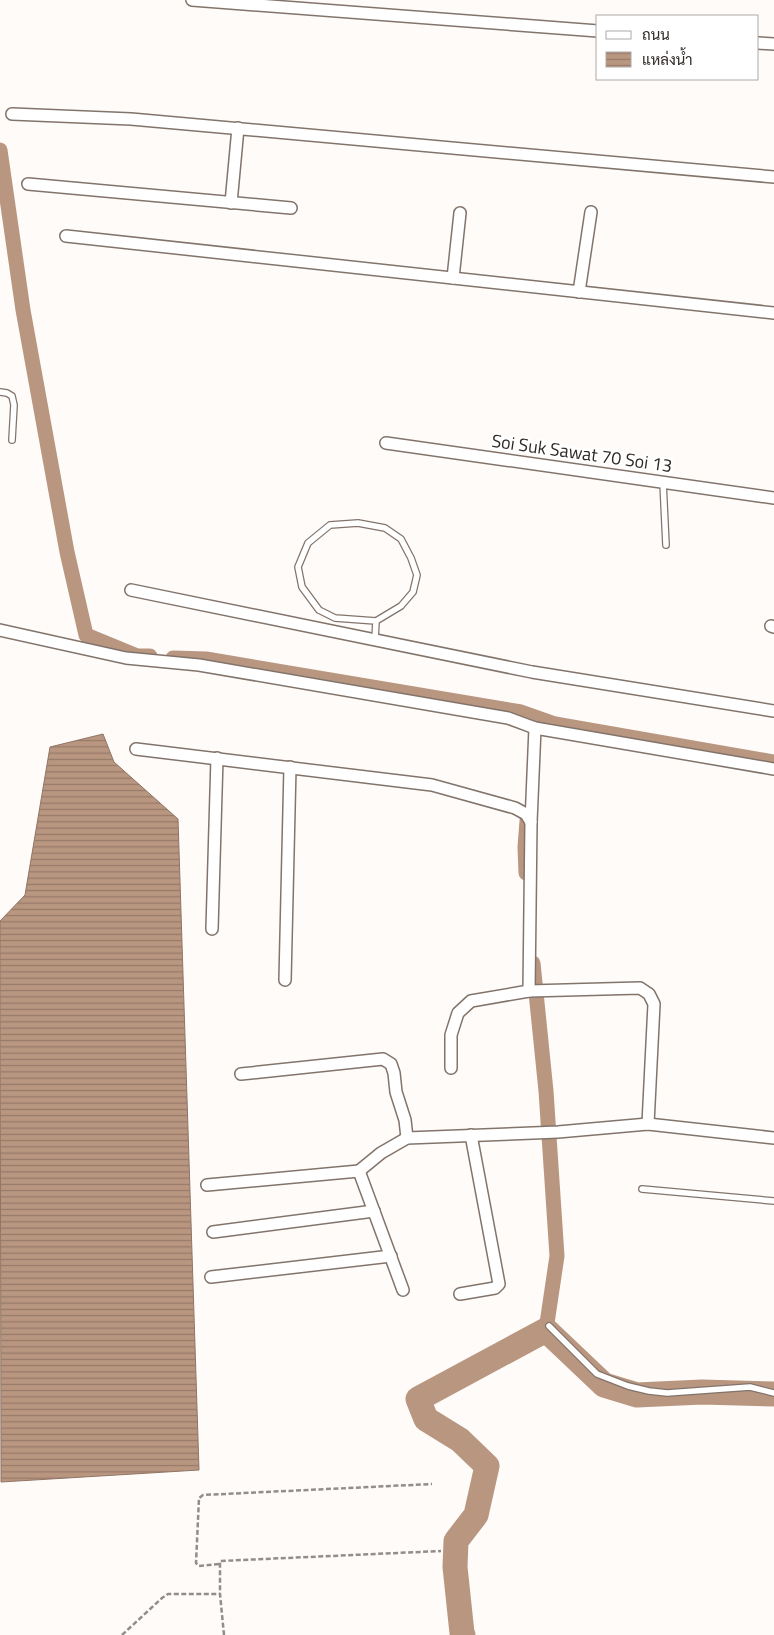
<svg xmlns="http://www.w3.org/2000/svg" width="774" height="1635" font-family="'Titillium Web',Sarabun,sans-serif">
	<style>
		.water { fill: url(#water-rules); stroke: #907565 }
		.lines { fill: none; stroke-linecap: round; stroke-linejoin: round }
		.canal { stroke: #b99680; stroke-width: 15 }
		.river { stroke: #b99680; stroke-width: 25 }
		.service-casing { stroke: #82746b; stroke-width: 8 }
		.minor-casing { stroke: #82746b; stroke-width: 14 }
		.path { stroke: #928d8a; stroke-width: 2.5; stroke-dasharray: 5 2.5; stroke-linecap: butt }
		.service { stroke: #fff; stroke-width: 5.5 }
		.minor { stroke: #fff; stroke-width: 11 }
		.labels { text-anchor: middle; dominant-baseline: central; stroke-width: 5; stroke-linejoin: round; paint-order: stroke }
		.street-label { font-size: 18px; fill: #2f2925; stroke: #fff }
	</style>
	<defs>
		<pattern id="water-rules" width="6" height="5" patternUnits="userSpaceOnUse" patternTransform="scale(1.25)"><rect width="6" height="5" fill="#b99680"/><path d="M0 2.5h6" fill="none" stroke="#977a69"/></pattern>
	</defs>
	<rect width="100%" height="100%" fill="#fefbf9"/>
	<path class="water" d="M103,734L114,762L178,819L199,1470L1,1482L0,921L25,895L50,747Z"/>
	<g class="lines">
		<g class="canal">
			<path d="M0,150L23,310L67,552L86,635L137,656H150"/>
			<path d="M173,658L206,659L521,712L555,724L774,762"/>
			<path d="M526,873L525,847L527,821"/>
			<path d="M533,963L546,1091L557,1256L546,1330"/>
		</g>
		<path class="river" d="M463,1635L462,1633L455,1567L456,1541L476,1515L487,1466L460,1440L426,1419L418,1399L546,1330L604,1385L637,1395L702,1392L774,1394"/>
		<g class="service-casing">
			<g id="service">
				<path d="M0,392L7,393L12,396L14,405L12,440"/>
				<path d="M663,482L666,545"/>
				<path d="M375,640L376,621L335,618L319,610L302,587L298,567L308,543L330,525L358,523L385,528L401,539L411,558L417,575L413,592L401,606L376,621"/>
				<path d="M642,1189L774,1201"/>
				<path d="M549,1326L597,1374L628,1386L649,1391L667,1393L750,1387L774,1393"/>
			</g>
		</g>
		<g class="minor-casing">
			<g id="minor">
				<path d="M192,0L598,31"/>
				<path d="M758,43L774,44"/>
				<path d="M12,114L131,119L774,177"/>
				<path d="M28,184L291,208"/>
				<path d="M231,203L238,128"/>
				<path d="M66,236L774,313"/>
				<path d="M453,278L460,213"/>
				<path d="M579,292L591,212"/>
				<path d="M386,443L774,498"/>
				<path d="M131,590L532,672L774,711"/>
				<path d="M771,626L774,627"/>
				<path d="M0,630L126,658L199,665L508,718L535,728L774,769"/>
				<path d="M136,749L432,785L515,808L526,814L531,822"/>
				<path d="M212,929L217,758"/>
				<path d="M285,980L290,767"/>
				<path d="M529,991L531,822L535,728"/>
				<path d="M451,1068V1035L458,1013L471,1001L529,991L640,988L649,994L654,1004L648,1124"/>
				<path d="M241,1074L383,1059L391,1064L394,1073L396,1092L405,1120L407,1138"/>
				<path d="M359,1171L403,1290"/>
				<path d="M207,1185L359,1171L381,1153L407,1138L558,1132L648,1124L774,1138"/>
				<path d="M213,1232L374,1211"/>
				<path d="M211,1277L391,1256"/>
				<path d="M460,1294L495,1288L499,1284L471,1135"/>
			</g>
		</g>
		<g class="path">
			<path d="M219,1564L199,1566L196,1563L199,1498L203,1495L432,1484"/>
			<path d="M122,1635L162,1598L168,1594H220"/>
			<path d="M224,1635L220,1594V1561L441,1551"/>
		</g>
		<use href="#service" class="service"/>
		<use href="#minor" class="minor"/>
	</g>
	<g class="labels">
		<g class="street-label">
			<text transform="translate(582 453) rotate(8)">Soi Suk Sawat 70 Soi 13</text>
		</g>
	</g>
	<rect x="596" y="15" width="162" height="65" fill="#ffffff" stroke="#aca9a8"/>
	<rect x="606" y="31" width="25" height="8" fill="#ffffff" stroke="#aca9a8"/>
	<text x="642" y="40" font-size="15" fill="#2f2925">ถนน</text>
	<rect x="606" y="52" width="25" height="15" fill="url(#water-rules)" stroke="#aca9a8"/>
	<text x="642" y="65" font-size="15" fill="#2f2925">แหล่งน้ำ</text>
</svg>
